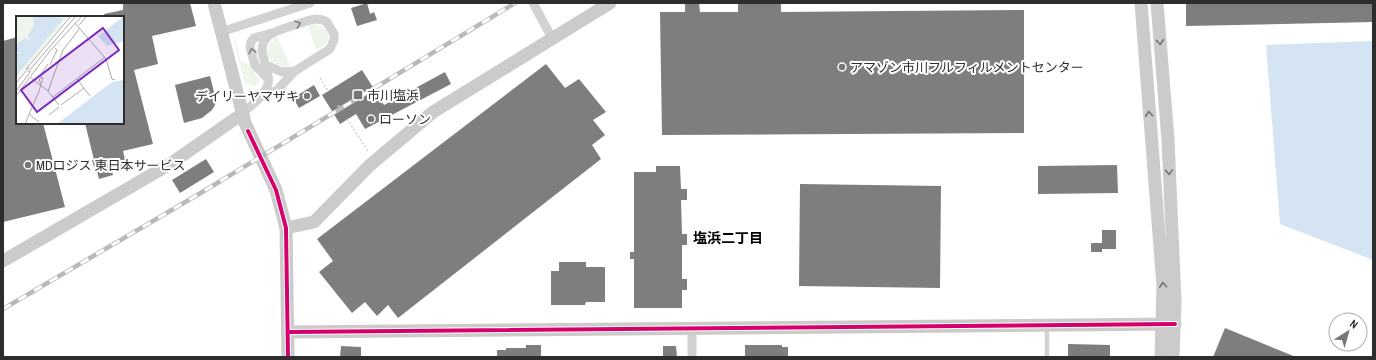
<svg xmlns="http://www.w3.org/2000/svg" width="1376" height="360" font-family="'Archivo Narrow','Noto Sans JP',sans-serif">
	<style>
		.green { fill: #eef5ea }
		.water { fill: #d4e4f3 }
		.building { fill: #7e7e7e }
		.lines { fill: none; stroke-linecap: round; stroke-linejoin: round }
		.path { stroke: #d2d2d2; stroke-width: 1.5; stroke-dasharray: 2 2; stroke-linecap: butt }
		.lane { stroke: #d2d2d2; stroke-width: 4.5 }
		.street { stroke: #d2d2d2; stroke-width: 9 }
		.secondary { stroke: #cbcbcb; stroke-width: 13 }
		.rail-casing { stroke: #b9b9b9; stroke-width: 4.5 }
		.rail { stroke: #fff; stroke-width: 3; stroke-dasharray: 9; stroke-linecap: butt }
		.cycleway-casing { stroke: #fff; stroke-width: 6 }
		.cycleway { stroke: #d6006c; stroke-width: 4 }
		.oneway { stroke: #808080 }
		.oneway2 { stroke: #747474 }
		.poi-dot { fill: #767676; stroke: #fff; stroke-width: 1.5 }
		.labels { text-anchor: middle; dominant-baseline: central; stroke-width: 4; stroke-linejoin: round; paint-order: stroke }
		.poi-label { font-size: 13px; fill: #2d2d2d; stroke: #fff; text-anchor: start }
		.neighbourhood-label { font-size: 14px; font-weight: bold; fill: #000; stroke: #fff }
		.inset-road { fill: none; stroke: #ababab; stroke-width: 1 }
		.view { fill: #7b2cbf; fill-opacity: 0.15; stroke: #7b2cbf; stroke-width: 2 }
		.inset-edge { fill: none; stroke: #2d2d2d; stroke-width: 2 }
	</style>
	<rect width="100%" height="100%" fill="#fff"/>
	<g class="green">
		<path d="M315,24L326,29C331,40 327,45 316,50L308,26Z"/>
		<path d="M234,35L241,61L250,65L260,81L254,87L246,83L243,78L234,41Z"/>
		<path d="M277,37L290,65C279,69 272,63 267,54L269,43Z"/>
	</g>
	<path class="water" d="M1373,41V260L1280,224L1266,45Z"/>
	<g class="building">
		<path d="M123,3H190L196,26L152,36L158,64L134,70L153,144L123,151L127,168L112,171L113,175L99,179L96,167H94L92,160H94L85,123H123V17H105L104,14L123,10Z"/>
		<path d="M367,3L370,14L374,12L377,20L357,26L351,8Z"/>
		<path d="M685,3H699L700,12H738V3H781V12L1024,10V133L662,135L660,12H685Z"/>
		<path d="M1186,3H1373V22L1186,26Z"/>
		<path d="M17,37V123H43L65,207L3,222V41Z"/>
		<path d="M546,64L565,88L579,79L606,112L593,120L605,135L592,145L601,159L398,318L388,305L377,316L365,302L352,313L319,272L333,261L317,239Z"/>
		<path d="M362,70L384,105L445,72L451,84L365,129L356,114L340,124L322,95Z"/>
		<path d="M210,76L215,96V105L212,110L202,118L184,123L175,85Z"/>
		<path d="M314,85L320,96L299,108L293,98Z"/>
		<path d="M206,159L214,172L180,193L172,180Z"/>
		<path d="M1117,165L1118,193L1038,194V166Z"/>
		<path d="M656,166H680L681,189H687V200H681L682,234H687V245H682V279H687V290H682V308H634V259H630V252H634V172H656Z"/>
		<path d="M800,184L941,186L940,288L799,286Z"/>
		<rect x="1102" y="230" width="14" height="19"/>
		<rect x="1091" y="243" width="11" height="9"/>
		<path d="M559,262H586V267H605V302H586L585,305H551V271H559Z"/>
		<path d="M1225,328L1296,357H1213Z"/>
		<path d="M1068,344L1110,345V357H1068Z"/>
		<path d="M526,345H541V357H497V350H506V348H526Z"/>
		<path d="M745,345H782V347H788V357H745Z"/>
		<path d="M341,346L361,347V357H340Z"/>
		<path d="M663,346H676L677,357H663Z"/>
	</g>
	<g class="lines">
		<g class="path">
			<path d="M320,78L328,91"/>
			<path d="M338,107L340,105"/>
			<path d="M347,119L368,151"/>
		</g>
		<path class="lane" d="M1047,327V357"/>
		<g class="street">
			<path d="M533,3L552,38"/>
			<path d="M221,32L310,3"/>
			<path d="M266,65L282,72L295,71"/>
			<path d="M268,79L255,65L250,47L251,42L254,38L272,33"/>
			<path d="M242,114C250,106 265,96 268,84C270,76 266,67 264,60C255,34 279,30 298,24C308,21 317,16 327,22L334,34V40L330,49L295,71L277,90L271,93L262,94"/>
			<path d="M692,329V357"/>
		</g>
		<g class="secondary">
			<path d="M214,3L245,123L276,190L286,228L288,357"/>
			<path d="M1141,3L1163,286L1161,357"/>
			<path d="M1157,3L1168,140L1175,301L1173,357"/>
			<path d="M286,228L314,222L369,166L433,112L610,3"/>
			<path d="M3,261L170,164L242,114"/>
			<path d="M288,332L1175,324"/>
		</g>
		<g class="rail-casing">
			<path id="rail" d="M3,309L199,194L515,3"/>
		</g>
		<use href="#rail" class="rail"/>
		<g class="cycleway-casing">
			<g id="cycleway">
				<path d="M248,131L276,190L286,228L288,357"/>
				<path d="M288,332L1175,324"/>
			</g>
		</g>
		<use href="#cycleway" class="cycleway"/>
	</g>
	<defs><path id="oneway-chevron" d="M-2-3.5L2.5 0L-2 3.5" fill="none" stroke-width="1.6" stroke-linecap="round" stroke-linejoin="round"/></defs>
	<g class="oneway">
		<use href="#oneway-chevron" transform="translate(298 24) rotate(-18)"/>
		<use href="#oneway-chevron" transform="translate(252 51) rotate(-102)"/>
	</g>
	<g class="oneway2">
		<use href="#oneway-chevron" transform="translate(1160 42) rotate(85)"/>
		<use href="#oneway-chevron" transform="translate(1149 114) rotate(-94)"/>
		<use href="#oneway-chevron" transform="translate(1169 172) rotate(88)"/>
		<use href="#oneway-chevron" transform="translate(1163 285) rotate(-94)"/>
	</g>
	<g class="poi-dot">
		<circle cx="842" cy="67" r="4"/>
		<rect x="353" y="90" width="10" height="10" rx="2"/>
		<circle cx="307" cy="96" r="4"/>
		<circle cx="371" cy="119" r="4"/>
		<circle cx="28" cy="165" r="4"/>
	</g>
	<g class="labels">
		<g class="poi-label">
			<text x="850" y="67">アマゾン市川フルフィルメントセンター</text>
			<text x="367" y="95">市川塩浜</text>
			<text x="299" y="96" text-anchor="end">デイリーヤマザキ</text>
			<text x="379" y="119">ローソン</text>
			<text x="36" y="165">MDロジス 東日本サービス</text>
		</g>
		<g class="neighbourhood-label">
			<text x="728" y="238">塩浜二丁目</text>
		</g>
	</g>
	<g transform="translate(16 16)">
		<rect width="108" height="108" fill="#fff"/>
		<path d="M0,0L52,1L0,64Z" fill="#eef5ea"/>
		<path d="M17,0L48,2L0,60V39L4,36H0V29L10,21L11,25L14,23L12,20L18,9ZM108,0V25L91,30L82,20ZM108,64V108H41L96,66Z" fill="#d4e4f3"/>
		<path class="inset-road" d="M59,7L90,43L96,63L99,64M63,9L71,0M34,49L41,34L39,32M10,53L55,0M12,56L60,0M23,61L32,48M15,62L32,75L43,89M61,63L74,80M0,67L13,51M0,75L15,55M32,75L47,34L64,12M0,80L33,36L66,0M37,81L89,41M45,89L68,72M13,98L23,106M33,99L43,91M9,108L23,75L27,62L25,61L23,64L25,68"/>
		<path class="view" d="M87,12L103,34L21,96L5,74Z"/>
		<rect width="108" height="108" class="inset-edge"/>
	</g>
	<rect width="1376" height="360" fill="none" stroke="#2d2d2d" stroke-width="8"/>
	<g transform="translate(1348 332) rotate(37)"><circle r="19" fill="#ffffff" stroke="#ababab"/>
	<path d="M0-3L7 15L0 10L-7 15Z" fill="#767676"/>
	<text y="-6" font-size="11" font-weight="bold" text-anchor="middle" fill="#2d2d2d">N</text>
	</g>
</svg>
